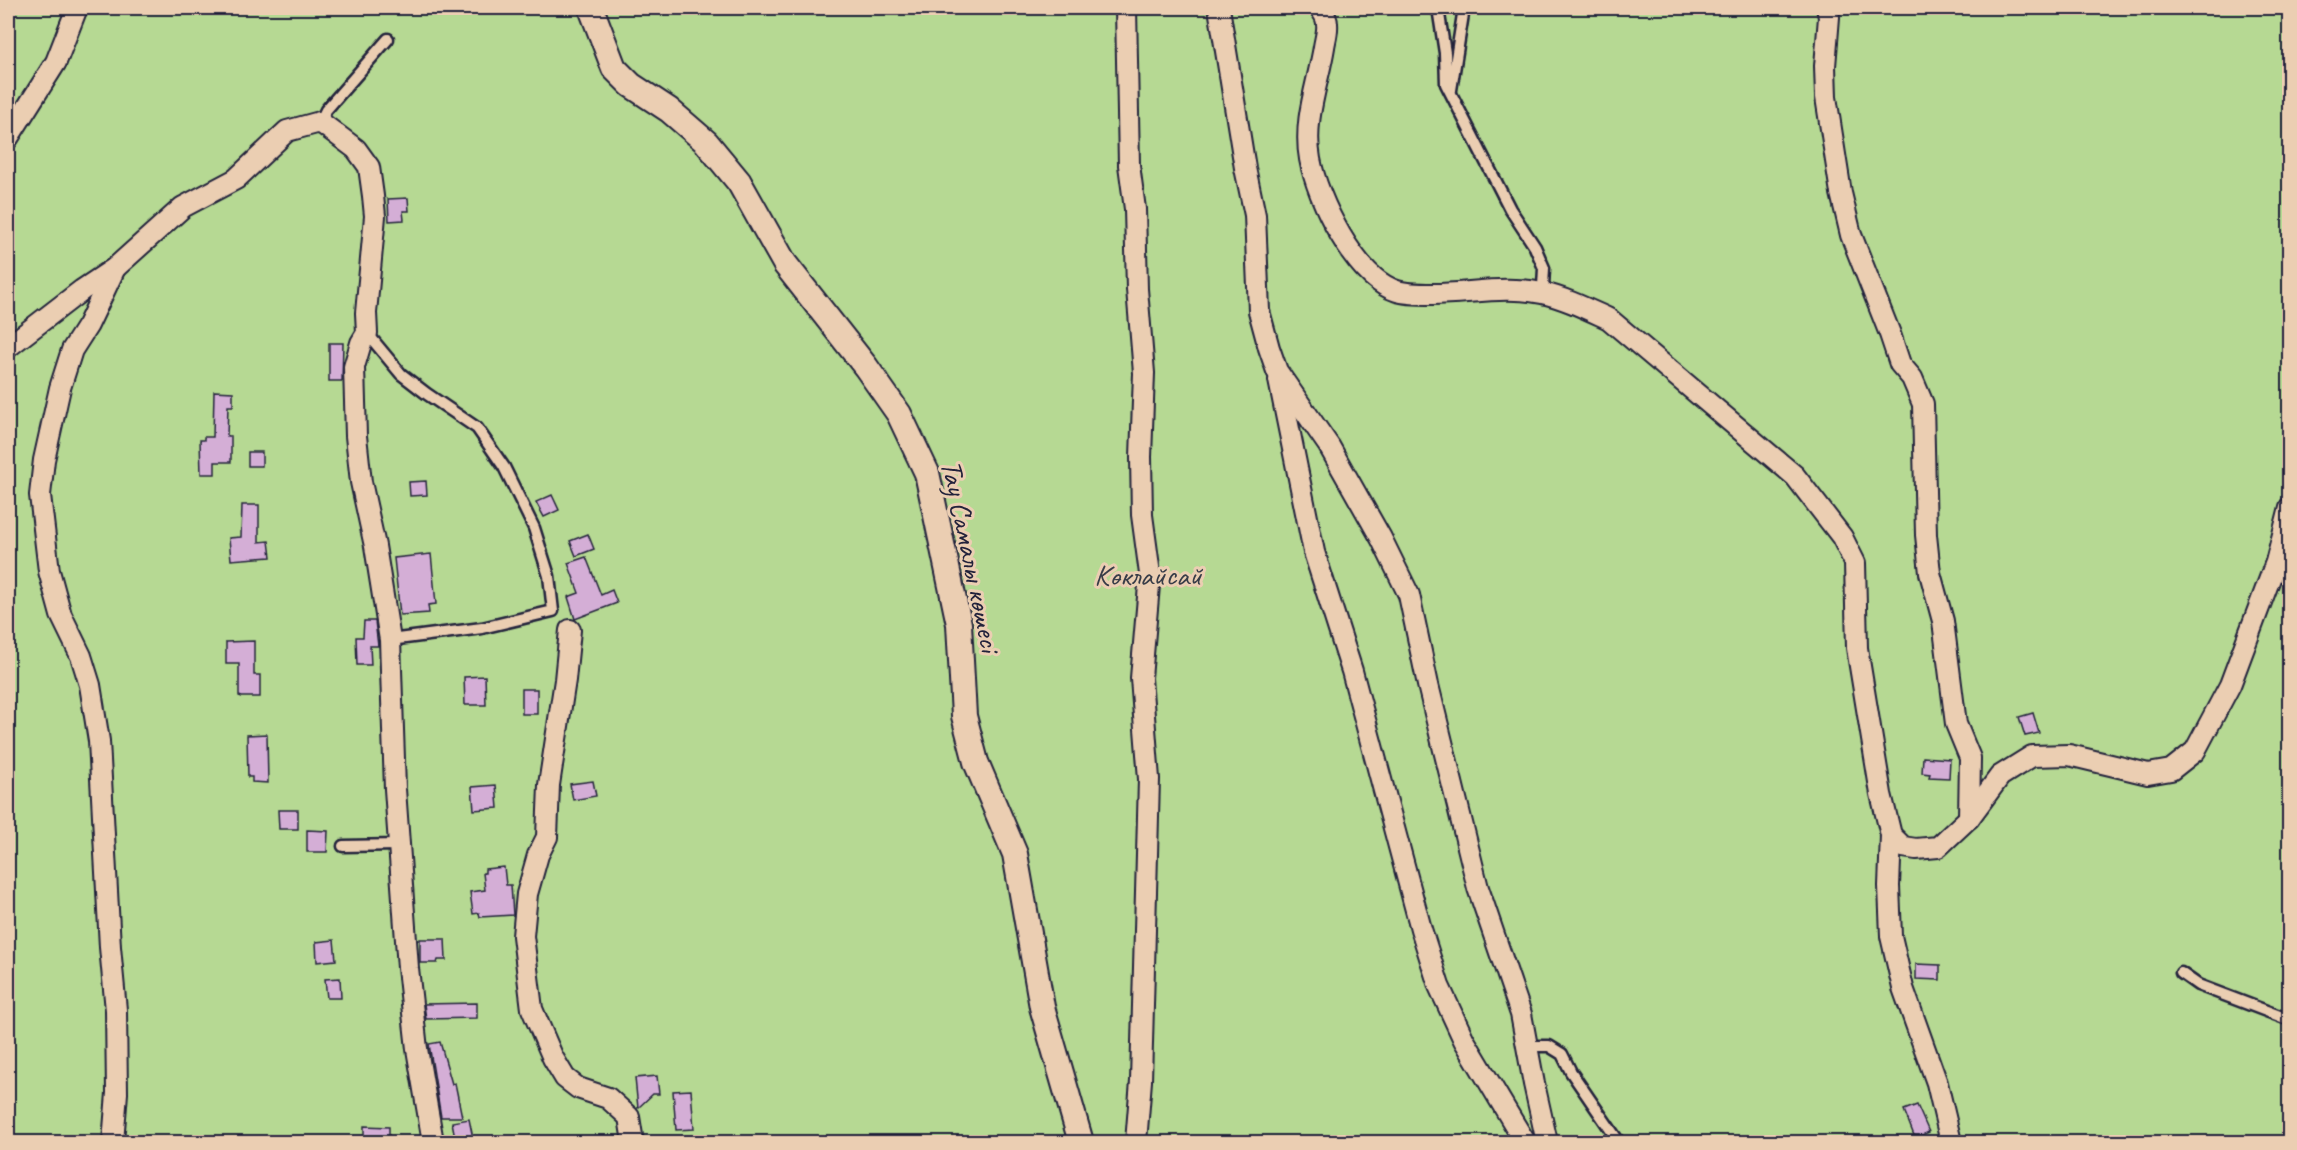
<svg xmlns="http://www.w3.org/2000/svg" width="2297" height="1150" font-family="Caveat,sans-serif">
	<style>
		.green { fill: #b6d993; stroke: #6c7e67; stroke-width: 1.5 }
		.building { fill: #d4aed6; stroke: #22223b; stroke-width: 1.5 }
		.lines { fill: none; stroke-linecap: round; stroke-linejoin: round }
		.service-casing { stroke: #22223b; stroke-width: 15 }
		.minor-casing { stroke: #22223b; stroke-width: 24 }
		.tertiary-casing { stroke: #22223b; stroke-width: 28 }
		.service { stroke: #ebceb2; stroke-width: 10 }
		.minor { stroke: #ebceb2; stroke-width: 20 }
		.tertiary { stroke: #ebceb2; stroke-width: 24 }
		.labels { text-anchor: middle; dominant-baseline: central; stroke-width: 6; stroke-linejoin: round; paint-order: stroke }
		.street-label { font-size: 30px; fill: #22223b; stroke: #ebceb2 }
		.park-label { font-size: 30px; fill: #383d48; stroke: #ebceb2 }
	</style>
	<rect width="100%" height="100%" fill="#e6c8b9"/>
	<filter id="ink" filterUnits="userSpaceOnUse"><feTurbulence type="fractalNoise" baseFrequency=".0167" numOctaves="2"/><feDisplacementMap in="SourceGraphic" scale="12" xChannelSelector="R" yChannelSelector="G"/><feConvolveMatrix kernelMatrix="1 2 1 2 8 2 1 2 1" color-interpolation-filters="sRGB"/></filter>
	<g filter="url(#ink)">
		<rect class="green" x="8" y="8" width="2281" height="1134"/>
		<g class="building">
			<path d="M408,198L409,211H403L404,220L389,221L388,199Z"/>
			<path d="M329,343H343L342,381H329Z"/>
			<path d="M214,391L233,392V406H228L227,436H231V462H215V474H201L200,440H204V437H213Z"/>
			<rect x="248" y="452" width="14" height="14"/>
			<path d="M426,481L427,495L410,496L409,482Z"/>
			<path d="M552,495L559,510L544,517L536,502Z"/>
			<path d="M242,505H259V542L269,541L271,557L231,560L229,538L241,537Z"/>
			<path d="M588,534L594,549L576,556L570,541Z"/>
			<path d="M431,554L436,604L428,605L429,613L400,615L394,558Z"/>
			<path d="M586,557L601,595L612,590L617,603L575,619L568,597L579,593L568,563Z"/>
			<path d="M364,621H375L378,646H370L371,665H357L356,637H363Z"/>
			<path d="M254,641V675H260V697H242L239,696V664H226V642Z"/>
			<path d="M485,676L486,705H465L464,677Z"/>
			<rect x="522" y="689" width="15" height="25"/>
			<path d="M2033,713L2039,733L2025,736L2019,717Z"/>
			<path d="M267,734L268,783L252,782V777H248L247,735Z"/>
			<path d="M1923,757L1950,759L1949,778L1929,777L1930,774L1922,773Z"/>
			<path d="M593,781L596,796L573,800L570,784Z"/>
			<path d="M496,785L498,808L474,810L472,787Z"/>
			<path d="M278,810H298V829H279Z"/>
			<path d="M307,830L328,831L327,852H307Z"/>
			<path d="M504,867L506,885H511L513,915L480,917L479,913L473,914L470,892L485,890L483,873H485V869Z"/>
			<path d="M420,939H445L446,960H438L437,963H420Z"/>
			<path d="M334,940L336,960L317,962L316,942Z"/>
			<path d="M1916,964L1940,965V980L1916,979Z"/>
			<path d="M340,978L341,998H327L325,979Z"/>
			<path d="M477,1003V1018L426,1019L424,1004Z"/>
			<path d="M440,1042L452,1084L455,1083L462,1117H441L429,1044Z"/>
			<path d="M657,1076L659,1094H653L638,1108L635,1078Z"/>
			<path d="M691,1090L694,1129L676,1130L673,1091Z"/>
			<path d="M1917,1105L1929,1132L1915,1138L1904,1110Z"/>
			<path d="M469,1119L474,1143H456L452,1122Z"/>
			<path d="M364,1126L389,1127V1143H364Z"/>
		</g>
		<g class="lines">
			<g class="service-casing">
				<g id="service">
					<path d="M1438,8L1445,53L1446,84L1510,209L1535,247L1544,268L1543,287L1541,292"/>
					<path d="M1451,90L1464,8"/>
					<path d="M320,122L326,110L388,39"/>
					<path d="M367,333L401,374L427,394L477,428L504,467L534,528L549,576L553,611L482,628L390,640"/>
					<path d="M343,846L398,845"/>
					<path d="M2181,973L2198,985L2290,1020"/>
					<path d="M1528,1046H1549L1562,1054L1571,1072L1619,1142"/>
				</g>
			</g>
			<g class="minor-casing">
				<g id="minor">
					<path d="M1126,8L1129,165L1135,209L1137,289L1144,373L1141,457L1142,515L1150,574L1141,678L1149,779L1141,1081L1136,1142"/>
					<path d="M1219,8L1245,168L1255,215L1259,311L1269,348L1277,371L1329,446L1381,538L1409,595L1428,685L1478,888L1521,1014L1534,1084L1547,1142"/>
					<path d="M1320,8C1323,12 1327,19 1327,24C1328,31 1325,40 1324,47C1318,84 1303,120 1310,159C1317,198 1355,278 1397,291C1406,294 1422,294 1433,294C1468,294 1506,285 1542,293C1565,298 1587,309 1609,319L1795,476L1842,537L1855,563L1857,648L1881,794L1891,835L1903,847L1916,849L1938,847L1969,818L2000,776L2032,756L2069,755L2148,774L2171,770L2195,751L2230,685L2276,562L2290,507"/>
					<path d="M1827,8L1829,17L1825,66L1826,97L1841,193L1851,235L1890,334L1900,364L1912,378L1923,404L1926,535L1930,573L1943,621L1956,724L1970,758L1969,818"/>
					<path d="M8,138L56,62L77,8"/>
					<path d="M8,347L82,290L115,268L183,207L236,179L287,131L320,122L356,149L369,167L373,196L375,216L366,313L367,333L361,343L354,367L356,436L361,482L375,546L390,640L395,789L408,968L417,1049L433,1142"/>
					<path d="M1279,380L1314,552L1352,671L1421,929L1439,986L1464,1040L1525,1142"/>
					<path d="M570,630L565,680L549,785L547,837L538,855L527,894L523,936L532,1009L553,1058L565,1078L578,1088L608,1098L629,1117L633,1142"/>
					<path d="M1891,835L1889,886L1891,936L1903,988L1937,1083L1951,1142"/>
					<path d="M113,1142L117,1093L116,1010L110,947L99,741L90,685L81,656L61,615L49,571L40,495L44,460L60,388L72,350L88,325L115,268"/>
				</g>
			</g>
			<g class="tertiary-casing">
				<path id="tertiary" d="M591,8L614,68L631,85L669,110L706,142L739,182L785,264L866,367L899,414L927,473L959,624L964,716L976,762L1015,854L1042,1007L1081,1142"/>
			</g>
			<use href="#service" class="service"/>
			<use href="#minor" class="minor"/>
			<use href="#tertiary" class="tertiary"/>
		</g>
	</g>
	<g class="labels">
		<g class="street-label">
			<text transform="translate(971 556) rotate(78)">Тау Самалы көшесі</text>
		</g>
		<g class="park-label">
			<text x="1148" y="575">Көклайсай</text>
		</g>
	</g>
	<rect width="2297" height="1150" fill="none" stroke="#ebceb2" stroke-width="30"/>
	<rect x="15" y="15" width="2267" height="1120" fill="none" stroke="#22223b" stroke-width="2" filter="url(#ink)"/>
</svg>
